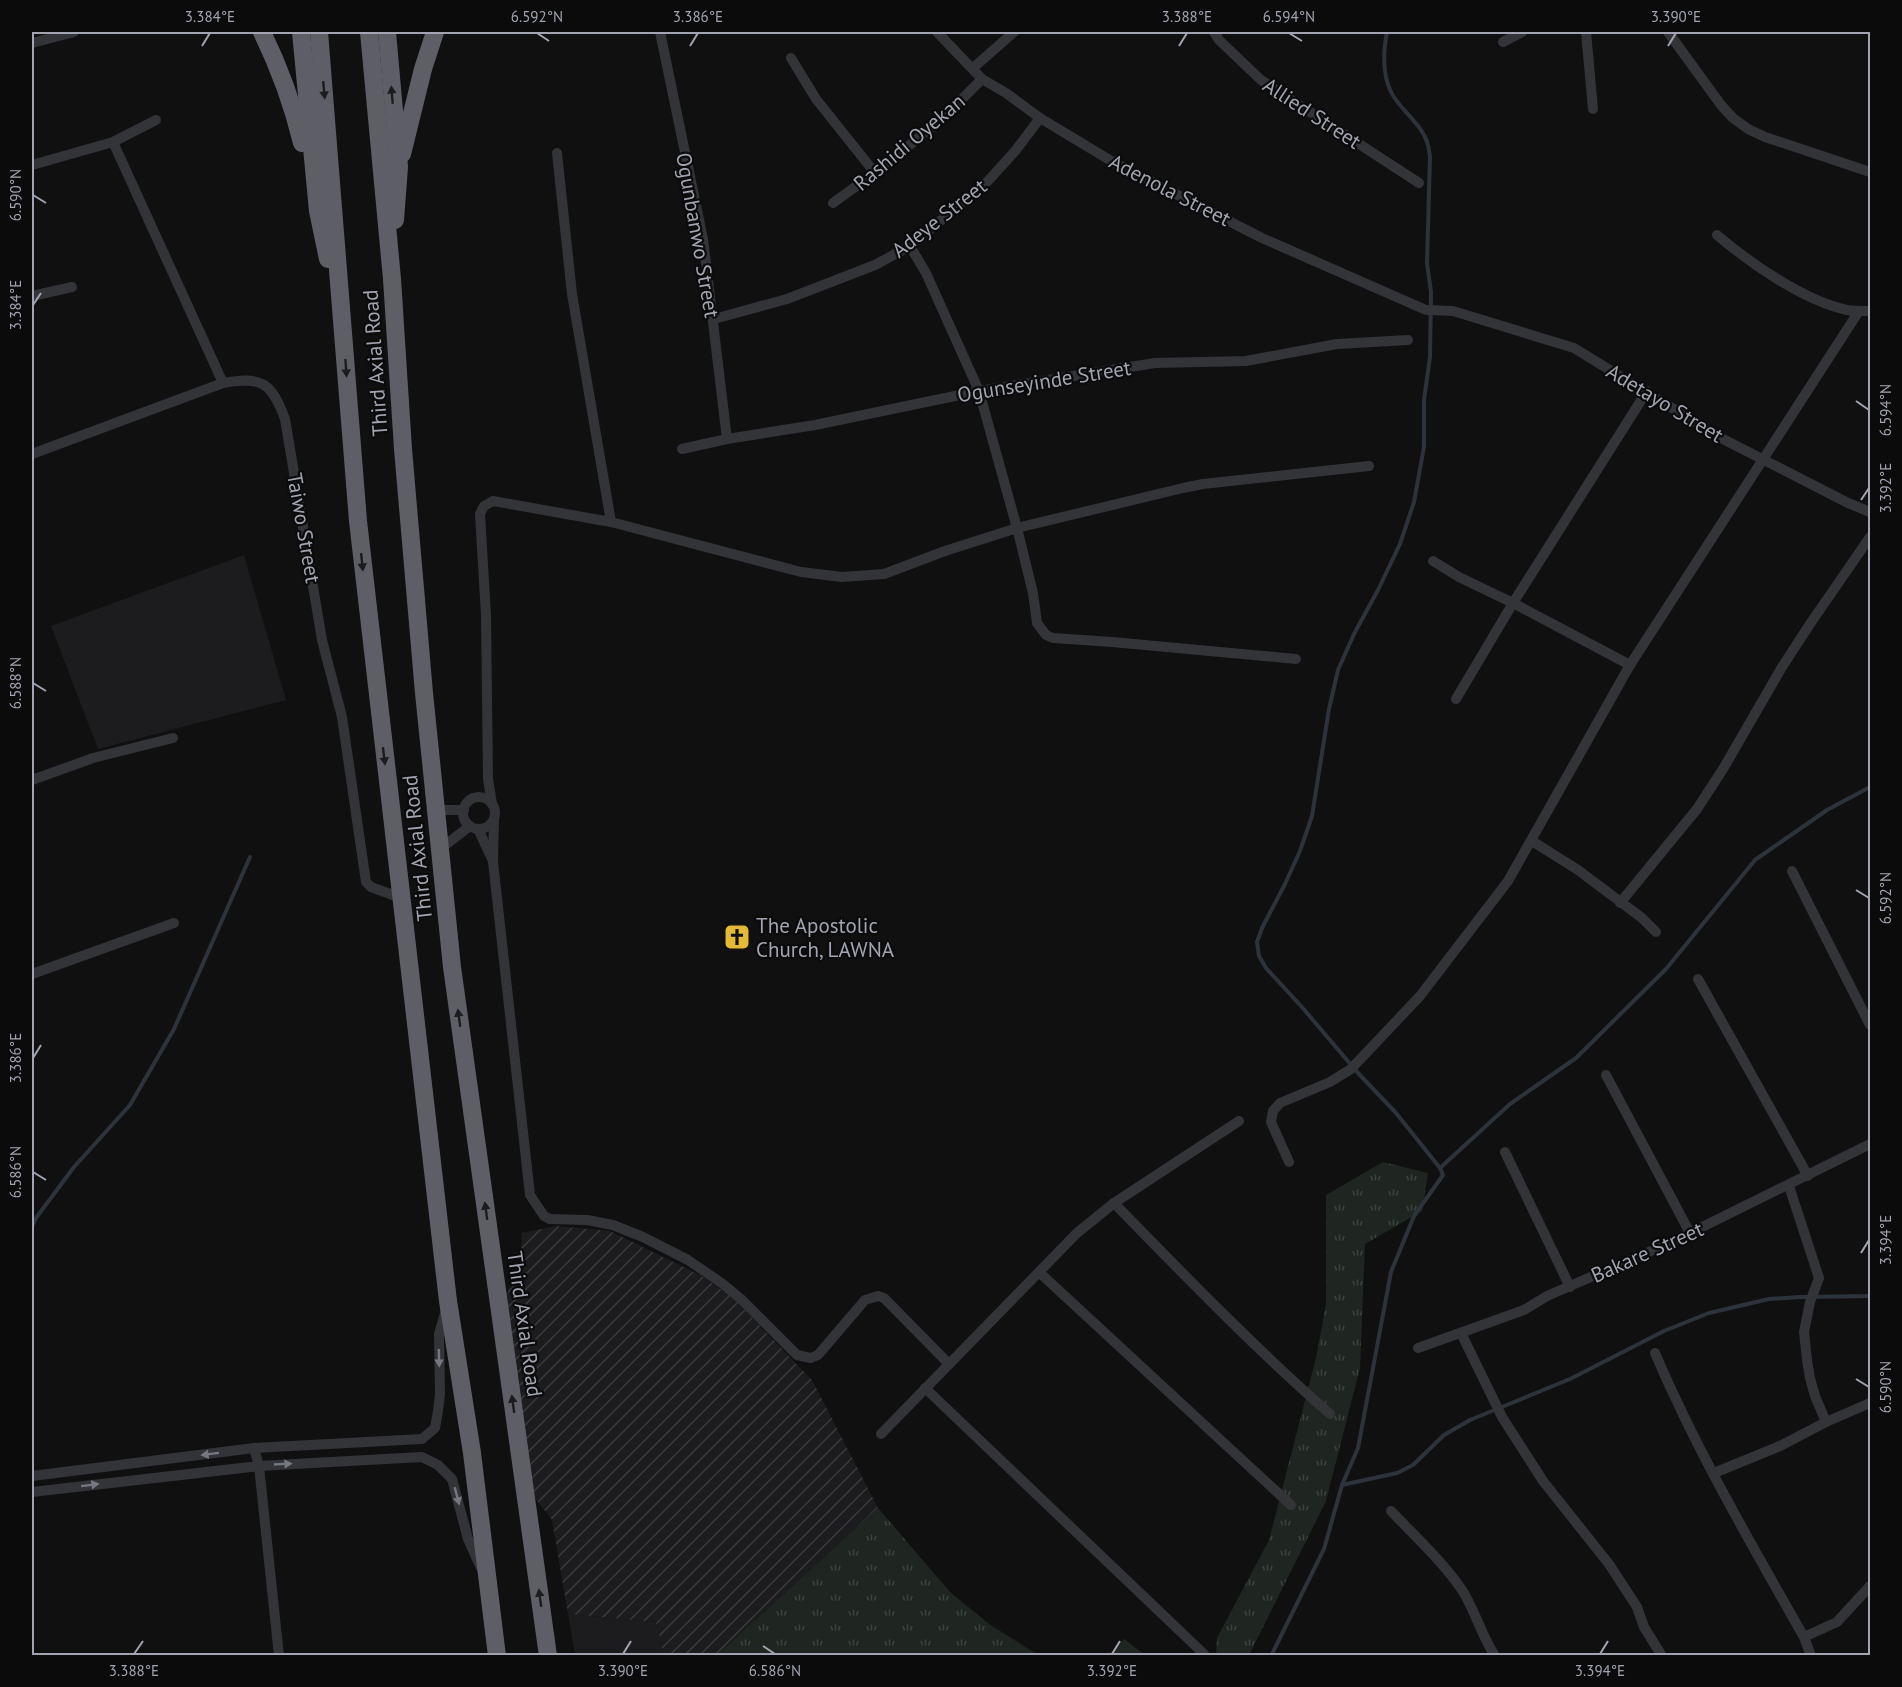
<svg xmlns="http://www.w3.org/2000/svg" width="1902" height="1687" font-family="'PT Sans',sans-serif">
	<style>
		.built { fill: #1c1c1e }
		.industrial { fill: url(#industrial-furrows) }
		.grass { fill: url(#grass-tufts) }
		.lines { fill: none; stroke-linecap: round; stroke-linejoin: round }
		.stream { stroke: #2d333b; stroke-width: 4 }
		.minor { stroke: #333438; stroke-width: 10 }
		.motorway { stroke: #5e5f66; stroke-width: 18 }
		.oneway { fill: #1c1c1e }
		.oneway2 { fill: #767881 }
		.ticks { fill: none; stroke: #a2a5b1; stroke-width: 2 }
		.labels { text-anchor: middle; dominant-baseline: central; stroke-width: 4.5; stroke-linejoin: round; paint-order: stroke }
		.street-label { font-size: 21px; fill: #a2a5b1; stroke: #0b0b0c }
		.poi-label { font-size: 21px; fill: #a2a5b1; stroke: #0b0b0c; text-anchor: start }
		.neatline { fill: none; stroke: #a2a5b1; stroke-width: 2 }
		.ticks-label { font-size: 15px; text-anchor: middle; fill: #a2a5b1 }
	</style>
	<defs>
		<pattern id="industrial-furrows" width="10" height="10" patternUnits="userSpaceOnUse" patternTransform="scale(1.5)"><rect width="10" height="10" fill="#1c1c1e"/><path d="M-1 1l2-2M0 10L10 0M9 11l2-2" fill="none" stroke="#3a3a3c"/></pattern>
		<pattern id="grass-tufts" width="24" height="20" patternUnits="userSpaceOnUse" patternTransform="scale(1.5)"><rect width="24" height="20" fill="#1f2520"/><path d="M3 7l-1-3M5 7V3M7 7l1-3M15 17l-1-3M17 17v-4M19 17l1-3" fill="none" stroke="#3c423e"/></pattern>
	</defs>
	<rect width="100%" height="100%" fill="#101011"/>
	<g class="built">
		<path d="M244,555L286,700L98,749L51,626Z"/>
		<path d="M568,1614L656,1622L664,1655H575Z"/>
	</g>
	<path class="industrial" d="M556,1226L610,1231L700,1275L731,1296L812,1380L878,1508L717,1655H664L656,1622L568,1614L552,1520L532,1494L504,1302L520,1261L522,1233Z"/>
	<g class="grass">
		<path d="M1383,1162L1428,1173L1422,1211L1365,1244L1360,1368L1326,1501L1249,1655L1216,1656L1217,1638L1269,1540L1316,1358L1326,1304V1195Z"/>
		<path d="M878,1508L950,1592L989,1624L1038,1655H717Z"/>
		<path d="M1124,1639L1145,1655H1109Z"/>
	</g>
	<g class="lines">
		<g class="stream">
			<path d="M1387,32C1383,52 1382,73 1391,92C1400,110 1421,123 1427,142C1429,147 1429,152 1430,157L1427,263L1431,292L1430,357L1424,400V447L1414,502L1400,544L1378,590L1354,634L1338,670L1329,709L1312,816L1300,851L1285,884L1262,928L1257,942L1259,956L1266,968L1301,1006L1358,1073L1396,1113L1440,1168"/>
			<path d="M32,1227L36,1218L74,1167L130,1105L174,1029L250,857"/>
			<path d="M1342,1485L1397,1473L1413,1465L1444,1435L1470,1420L1570,1379L1664,1331L1709,1313L1769,1299L1800,1297L1870,1296"/>
			<path d="M1271,1656L1324,1549L1342,1485L1358,1448L1391,1272L1414,1216L1443,1175L1440,1168L1510,1104L1576,1058L1666,969L1755,860L1827,810L1870,787"/>
		</g>
		<g class="minor">
			<path d="M660,32L703,239L727,439"/>
			<path d="M937,32L982,79L1006,93L1040,118L1113,162L1262,238L1426,310L1453,311L1574,348L1721,438L1848,503L1870,512"/>
			<path d="M1214,32L1219,40L1261,80L1419,183"/>
			<path d="M1586,32L1593,109"/>
			<path d="M1668,32L1721,105L1733,118L1748,129L1765,137L1870,172"/>
			<path d="M1503,42L1522,32"/>
			<path d="M32,43L74,32"/>
			<path d="M791,58L816,99L875,173"/>
			<path d="M973,68L1014,32"/>
			<path d="M113,142L223,383"/>
			<path d="M557,153L572,294L611,522"/>
			<path d="M32,165L113,142L156,120"/>
			<path d="M833,203C886,165 937,126 982,79"/>
			<path d="M1717,235C1750,263 1804,301 1847,310C1854,311 1863,311 1870,311"/>
			<path d="M910,246L926,273L979,391L1017,528L1033,593L1037,623L1046,635L1053,638L1112,642L1296,659"/>
			<path d="M32,296L72,287"/>
			<path d="M714,319L787,299L875,265L910,246L988,181L1016,150L1040,118"/>
			<path d="M682,449L727,439L815,425L979,391L1155,363L1246,361L1337,344L1408,340"/>
			<path d="M32,454L223,383C262,376 272,383 285,419L322,640L342,717L366,882L371,887L401,898"/>
			<path d="M1433,561L1459,577L1513,603L1630,665"/>
			<path d="M1456,699L1513,603L1647,391"/>
			<path d="M32,780L93,758L173,738"/>
			<circle cx="479" cy="813" r="16"/>
			<path d="M492,804L488,779L486,615L480,514L484,506L493,501L611,522L801,572L842,577L884,574L945,551L1017,528L1183,488L1203,484L1369,466"/>
			<path d="M436,810H464"/>
			<path d="M494,819L493,862L530,1195L544,1216L550,1219L587,1220L613,1225L643,1237L688,1260L723,1284L741,1299L797,1355L811,1358L818,1355L865,1300L878,1296L884,1298L949,1364"/>
			<path d="M478,829L492,859"/>
			<path d="M1532,841L1578,870L1642,918L1656,932"/>
			<path d="M440,849L470,826"/>
			<path d="M1792,871L1870,1025"/>
			<path d="M1620,903L1697,809L1723,769L1782,667L1810,624L1870,537"/>
			<path d="M32,974L174,923"/>
			<path d="M1698,979L1808,1176"/>
			<path d="M1606,1075L1690,1233"/>
			<path d="M1505,1152L1570,1287"/>
			<path d="M1289,1162L1271,1122L1273,1111L1280,1103L1330,1082L1351,1069L1420,996L1508,881L1630,665L1859,311"/>
			<path d="M1789,1186L1819,1278L1810,1302L1804,1332L1807,1360L1810,1378L1815,1396L1826,1422"/>
			<path d="M1114,1203C1184,1275 1254,1347 1330,1414"/>
			<path d="M1040,1273L1291,1505"/>
			<path d="M1461,1333L1502,1417L1543,1481L1609,1564L1637,1607L1644,1627L1662,1656"/>
			<path d="M1418,1348L1524,1310L1547,1296L1674,1241L1870,1144"/>
			<path d="M1655,1353C1697,1451 1751,1544 1804,1637L1811,1656"/>
			<path d="M925,1388L1204,1654"/>
			<path d="M881,1434L1077,1233L1114,1203L1239,1121"/>
			<path d="M254,1448L259,1466L279,1656"/>
			<path d="M1714,1473L1780,1446L1826,1422L1870,1403"/>
			<path d="M32,1476L254,1448L422,1439L435,1428L438,1411L440,1394L439,1334L446,1310"/>
			<path d="M32,1492L259,1466L422,1457L438,1465L452,1479L468,1539L481,1568"/>
			<path d="M1391,1511C1415,1536 1442,1561 1462,1590C1475,1610 1481,1635 1495,1656"/>
			<path d="M1804,1637L1837,1622L1870,1586"/>
		</g>
		<g class="motorway">
			<path d="M262,32C279,67 293,105 302,143"/>
			<path d="M301,32L318,211L328,259"/>
			<path d="M319,32L358,521L448,1301L472,1453L497,1656"/>
			<path d="M369,32L392,279L403,449L424,693L452,967L548,1656"/>
			<path d="M387,32L399,167L395,220"/>
			<path d="M402,154L423,69L435,32"/>
		</g>
	</g>
	<defs><path id="oneway-solid" d="M-6-.8H1V-3.2L6.5 0L1 3.2V.8H-6Z" transform="scale(1.5)"/></defs>
	<g class="oneway">
		<use href="#oneway-solid" transform="translate(324 90) rotate(85)"/>
		<use href="#oneway-solid" transform="translate(392 95) rotate(-95)"/>
		<use href="#oneway-solid" transform="translate(346 368) rotate(86)"/>
		<use href="#oneway-solid" transform="translate(362 562) rotate(84)"/>
		<use href="#oneway-solid" transform="translate(384 756) rotate(83)"/>
		<use href="#oneway-solid" transform="translate(459 1018) rotate(-98)"/>
		<use href="#oneway-solid" transform="translate(486 1211) rotate(-98)"/>
		<use href="#oneway-solid" transform="translate(513 1404) rotate(-98)"/>
		<use href="#oneway-solid" transform="translate(540 1598) rotate(-98)"/>
	</g>
	<g class="oneway2">
		<use href="#oneway-solid" transform="translate(439 1358) rotate(89)"/>
		<use href="#oneway-solid" transform="translate(210 1454) rotate(173)"/>
		<use href="#oneway-solid" transform="translate(283 1464) rotate(-3)"/>
		<use href="#oneway-solid" transform="translate(90 1485) rotate(-7)"/>
		<use href="#oneway-solid" transform="translate(457 1496) rotate(75)"/>
	</g>
	<path class="ticks" d="M537,33L549,41M1289,33L1302,41M202,46L210,33M690,46L698,33M1179,46L1187,33M1668,46L1676,33M33,195L46,203M33,305L41,293M1856,401L1869,410M1861,500L1869,488M33,683L46,691M1856,890L1869,898M33,1058L41,1045M33,1172L46,1180M1861,1253L1869,1240M1856,1379L1869,1387M763,1646L775,1654M134,1654L143,1641M623,1654L631,1641M1112,1654L1120,1641M1600,1654L1608,1641"/>
	<defs>
		<g id="church-square" transform="scale(1.35)"><rect x="-9" y="-9" width="18" height="18" rx="4" fill="#e3b936" stroke="#0b0b0c"/><path d="M-1.2-6h2.4v3.5h3.3v2.4h-3.3V6h-2.4V-.1h-3.3v-2.4h3.3Z" fill="#111"/></g>
	</defs>
	<g fill-rule="evenodd">
		<use href="#church-square" x="737" y="937"/>
	</g>
	<g class="labels">
		<g class="street-label">
			<text transform="translate(1312 113) rotate(33)">Allied Street</text>
			<text transform="translate(909 142) rotate(-40)">Rashidi Oyekan</text>
			<text transform="translate(1170 190) rotate(27)">Adenola Street</text>
			<text transform="translate(939 218) rotate(-38)">Adeye Street</text>
			<text transform="translate(698 235) rotate(80)">Ogunbanwo Street</text>
			<text transform="translate(375 363) rotate(-94)">Third Axial Road</text>
			<text transform="translate(1044 381) rotate(-9)">Ogunseyinde Street</text>
			<text transform="translate(1665 403) rotate(31)">Adetayo Street</text>
			<text transform="translate(304 528) rotate(80)">Taiwo Street</text>
			<text transform="translate(417 848) rotate(-96)">Third Axial Road</text>
			<text transform="translate(1647 1252) rotate(-24)">Bakare Street</text>
			<text transform="translate(525 1324) rotate(82)">Third Axial Road</text>
		</g>
		<g class="poi-label">
			<text x="756" y="925">The Apostolic<tspan x="756" dy="24">Church, LAWNA</tspan></text>
		</g>
	</g>
	<rect width="1902" height="1687" fill="none" stroke="#0b0b0c" stroke-width="66"/>
	<rect x="33" y="33" width="1836" height="1621" class="neatline"/>
	<g class="ticks-label">
		<text x="210" y="22">3.384°E</text>
		<text x="537" y="22">6.592°N</text>
		<text x="698" y="22">3.386°E</text>
		<text x="1187" y="22">3.388°E</text>
		<text x="1289" y="22">6.594°N</text>
		<text x="1676" y="22">3.390°E</text>
		<text transform="translate(16 195) rotate(-90)" y="5">6.590°N</text>
		<text transform="translate(16 305) rotate(-90)" y="5">3.384°E</text>
		<text transform="translate(1886 410) rotate(-90)" y="5">6.594°N</text>
		<text transform="translate(1886 488) rotate(-90)" y="5">3.392°E</text>
		<text transform="translate(16 683) rotate(-90)" y="5">6.588°N</text>
		<text transform="translate(1886 898) rotate(-90)" y="5">6.592°N</text>
		<text transform="translate(16 1058) rotate(-90)" y="5">3.386°E</text>
		<text transform="translate(16 1172) rotate(-90)" y="5">6.586°N</text>
		<text transform="translate(1886 1240) rotate(-90)" y="5">3.394°E</text>
		<text transform="translate(1886 1387) rotate(-90)" y="5">6.590°N</text>
		<text x="134" y="1676">3.388°E</text>
		<text x="623" y="1676">3.390°E</text>
		<text x="775" y="1676">6.586°N</text>
		<text x="1112" y="1676">3.392°E</text>
		<text x="1600" y="1676">3.394°E</text>
	</g>
</svg>
